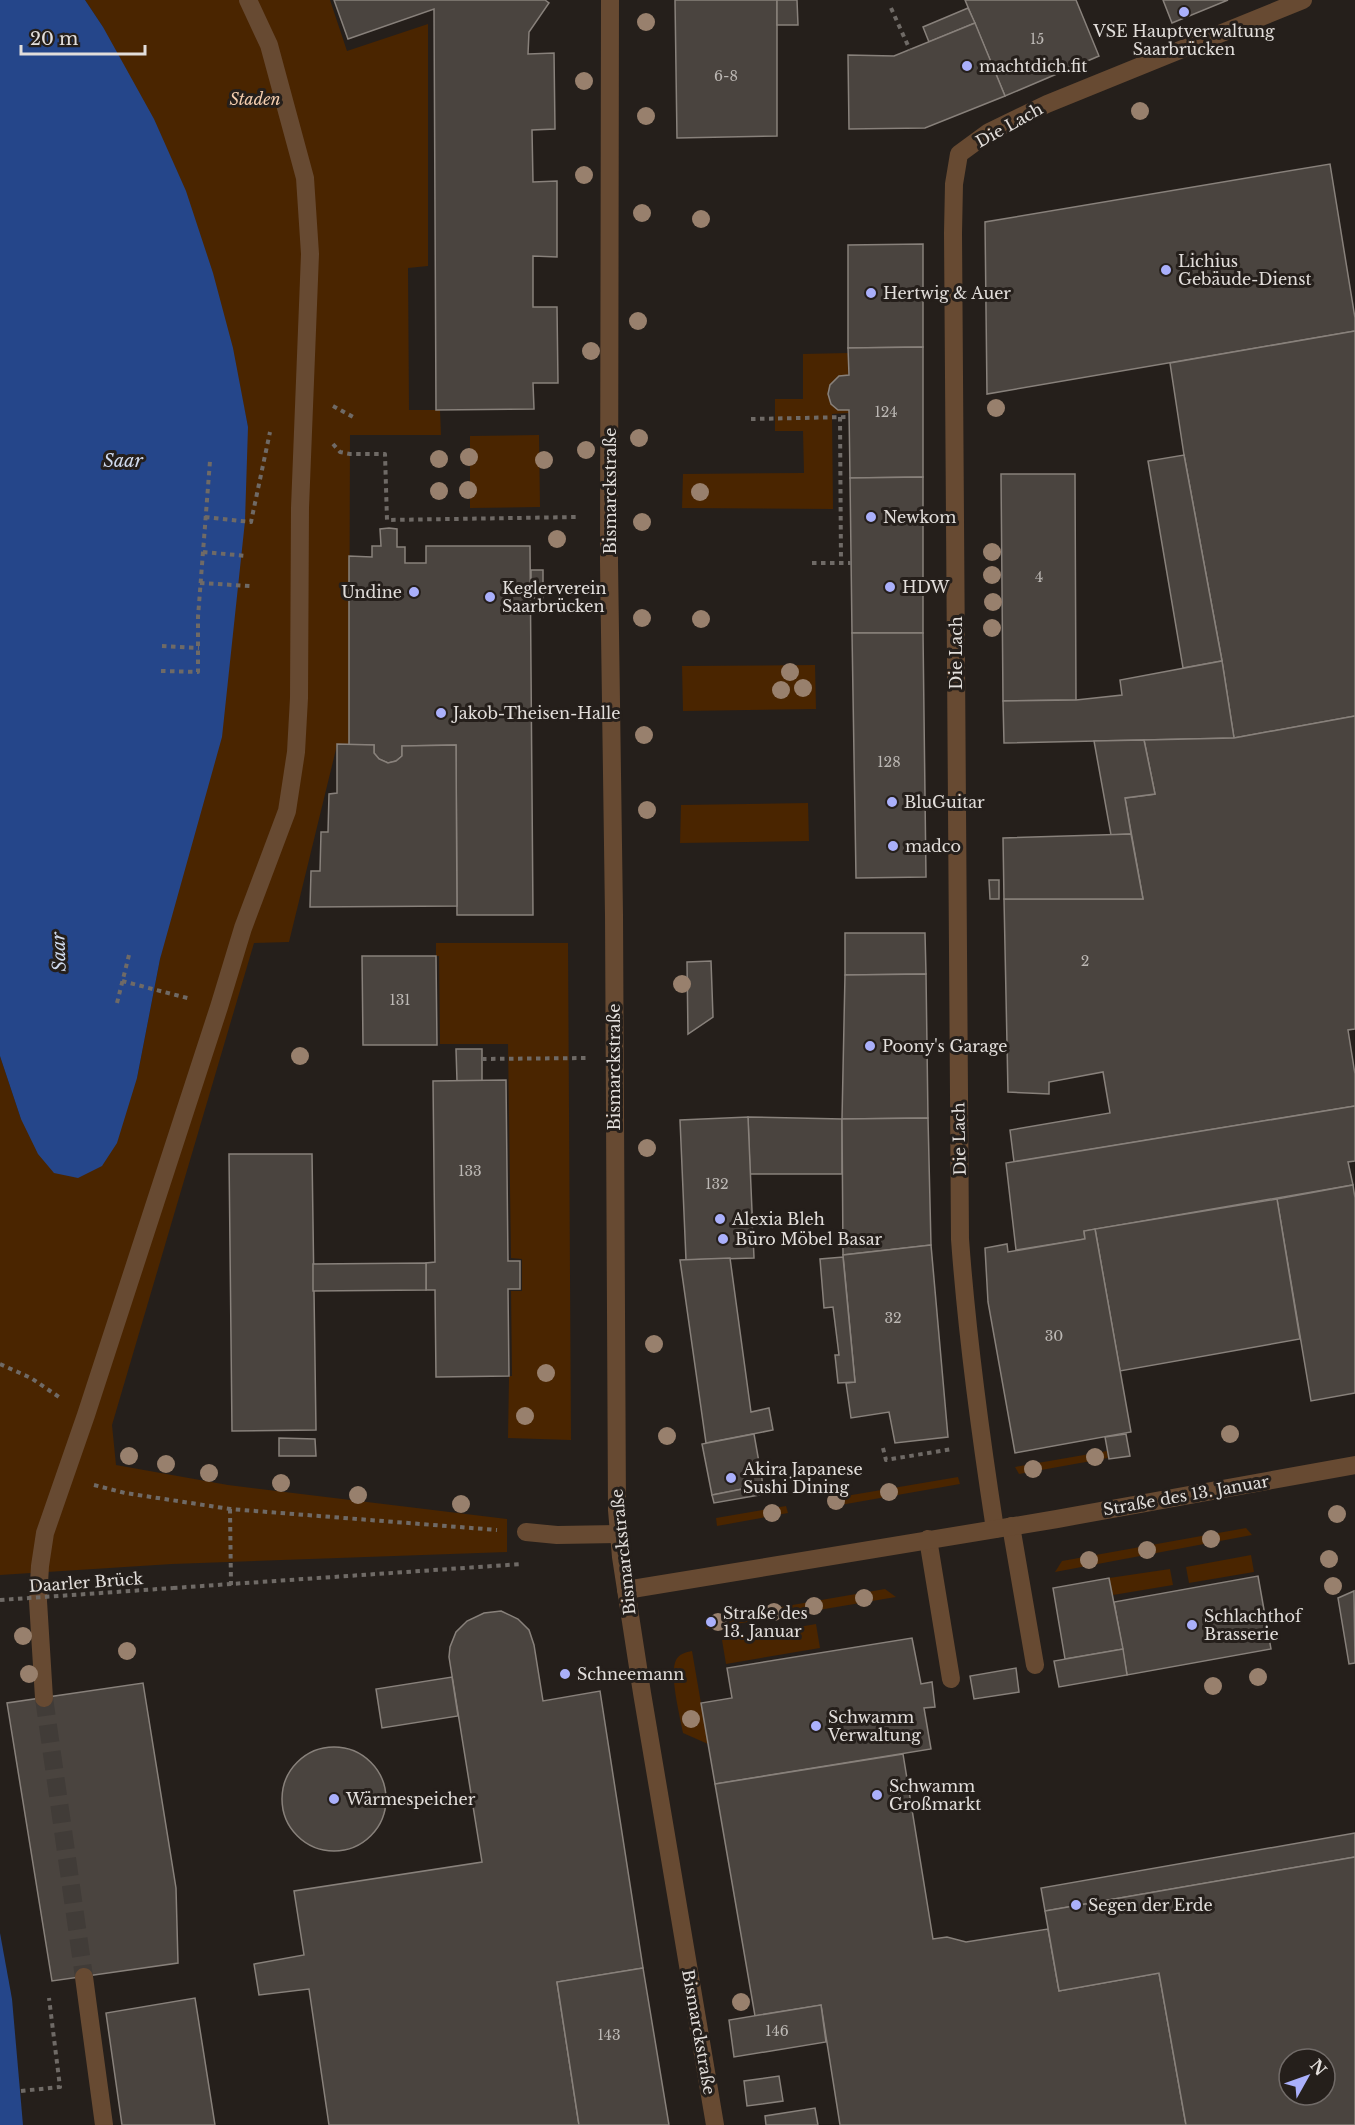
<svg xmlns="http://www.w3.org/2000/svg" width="1355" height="2125" font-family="'Libre Baskerville',serif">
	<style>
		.green { fill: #4a2500 }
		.water { fill: #25468a }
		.building { fill: #4a443f; stroke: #88817b; stroke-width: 1.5; fill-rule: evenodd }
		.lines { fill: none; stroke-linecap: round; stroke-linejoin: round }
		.minor-tunnel { stroke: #413c38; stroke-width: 18; stroke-dasharray: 18 9; stroke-linecap: butt }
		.path { stroke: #6f6a66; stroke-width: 4; stroke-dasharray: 4.5 4.5; stroke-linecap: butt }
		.minor { stroke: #674a32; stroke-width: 18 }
		.path-bridge { stroke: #6f6a66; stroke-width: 4; stroke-dasharray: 4.5 4.5; stroke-linecap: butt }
		.tree { fill: #98806d }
		.poi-dot { fill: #aab0fb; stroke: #251f1b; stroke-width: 2 }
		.labels { text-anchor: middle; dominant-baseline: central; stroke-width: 6; stroke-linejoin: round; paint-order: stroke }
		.number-label { font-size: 14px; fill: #bcb8b4 }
		.poi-label { font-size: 16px; fill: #e2dedb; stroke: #251f1b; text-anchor: start }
		.park-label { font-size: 16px; font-style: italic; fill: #f6cfb0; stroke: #251f1b }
		.street-label { font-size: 16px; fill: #e2dedb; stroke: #251f1b }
		.water-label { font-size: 18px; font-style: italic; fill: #d0dbef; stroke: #251f1b }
	</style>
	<rect width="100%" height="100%" fill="#251f1b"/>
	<g class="green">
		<path d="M85,0H330L347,51L428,24V266L408,268L409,410H440L441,435H350L349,745H337L289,942L254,943L112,1425L116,1465L228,1485L507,1519V1552L172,1564L0,1575V1056L21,1119L137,1078L160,959L248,427L240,389L103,27Z"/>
		<path d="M848,353L849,375L839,376L831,385V404L838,410H849V413L832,414L833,509L682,508L683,474L804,473L803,431H775V399H803V354Z"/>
		<path d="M539,435L540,507L470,508V436Z"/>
		<path d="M815,665L816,709L683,711L682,666Z"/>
		<path d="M808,803L809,841L680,843L681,805Z"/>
		<path d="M436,943H568L571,1440L508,1438L509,1376H512L511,1291H522V1259L511,1258L508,1044H440L439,956H436Z"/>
		<path d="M1107,1451L1108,1458L1019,1474L1015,1467Z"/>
		<path d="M958,1477L960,1484L829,1507L828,1499Z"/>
		<path d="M786,1506L788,1513L717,1526L716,1518Z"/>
		<path d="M1246,1528L1252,1535L1055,1572L1062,1561Z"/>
		<path d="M1251,1555L1254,1572L1189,1583L1186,1567Z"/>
		<path d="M1170,1569L1173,1585L1113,1595L1109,1578Z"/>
		<path d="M885,1589L896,1597L706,1629L705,1620Z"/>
		<path d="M816,1624L820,1648L726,1664L722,1640Z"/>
		<path d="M692,1651L708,1744L683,1733C680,1716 669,1674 676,1660C679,1654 686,1652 692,1651Z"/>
	</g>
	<g class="water">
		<path d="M0,0H85L103,27L154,119L186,191L213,273L233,348L248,427L245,521L222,737L160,959L137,1078L117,1143L102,1166L78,1178L54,1173L38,1154L21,1119L0,1056Z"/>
		<path d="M0,1933L12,1999L23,2125H0Z"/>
	</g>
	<g class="building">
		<path d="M334,0H545L549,3L529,32L528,54L554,53L555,129L532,130L533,182L557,181V257L533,256V307H557L558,383H533L534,409L436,410L434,9L348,39Z"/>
		<path d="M675,0H777V136L677,138Z"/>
		<path d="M777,0H797L798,25H777Z"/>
		<path d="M965,0H1076L1099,56L1005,96Z"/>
		<path d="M1163,0H1228L1172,23Z"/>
		<path d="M968,8L975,23L929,42L923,27Z"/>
		<path d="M975,23L1005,96L925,128L849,129L848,55L894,56Z"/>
		<path d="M1330,164L1355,318V331L987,394L985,222Z"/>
		<path d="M923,244V347L848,348V245Z"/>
		<path d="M1355,331V716L1234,738L1222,661L1184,455L1170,363Z"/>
		<path d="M923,347V477L850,478L849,410H838L831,404L828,394L830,385L839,376L849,375L848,348Z"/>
		<path d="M1184,455L1222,661L1183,668L1148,461Z"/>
		<path d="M1001,474H1075L1076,700L1003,701Z"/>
		<path d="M923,477V633H852L850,478Z"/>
		<path d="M389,528L397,529V547H405V563H426V546H530L533,915H457L456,745L402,746V756L396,761L388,763L379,759L374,753V745H349V556L372,557V546H381L380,529Z"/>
		<rect x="531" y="570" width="12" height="28"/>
		<path d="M852,633H923L926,877L856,878Z"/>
		<path d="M1222,661L1234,738L1004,743L1003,701L1076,700L1122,695L1120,680Z"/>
		<path d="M1355,716V1029L1348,1030L1355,1074V1106L1014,1162L1010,1130L1110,1113L1103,1072L1049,1082V1094L1008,1092L1004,899H1143L1125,798L1155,794L1144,740L1234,738Z"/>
		<path d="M1144,740L1155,794L1125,798L1131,834L1111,835L1094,741Z"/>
		<path d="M337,744L374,745V753L379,759L388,763L396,761L402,756V746L456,745L457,906L310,907L311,871H320L321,832H328L329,794L337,793Z"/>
		<path d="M1131,834L1143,899H1004L1003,838Z"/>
		<path d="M989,880H999V899H990Z"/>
		<path d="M845,933H925L926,974L845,975Z"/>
		<path d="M362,956H436L437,1045H363Z"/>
		<path d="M711,961L713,1017L688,1034L687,962Z"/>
		<path d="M926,974L928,1118L842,1119L845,975Z"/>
		<path d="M456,1049H482V1081H457Z"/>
		<path d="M506,1080L508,1261H520V1289H508L509,1376L436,1377L435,1290H426V1263L435,1262L433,1081Z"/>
		<path d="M1355,1106V1161L1348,1162L1353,1185L1084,1231L1085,1239L1016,1250L1006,1163Z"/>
		<path d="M748,1117L842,1119V1174H750Z"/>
		<path d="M748,1117L754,1258L686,1260L680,1120Z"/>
		<path d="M928,1118L931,1245L843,1255L842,1119Z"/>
		<path d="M229,1154H312L316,1430L232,1431Z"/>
		<path d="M1353,1185L1355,1198V1393L1311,1401L1277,1199Z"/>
		<path d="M1277,1199L1300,1339L1120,1371L1095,1229Z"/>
		<path d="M1095,1229L1131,1432L1015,1453L988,1302L985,1248L1007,1244L1008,1252L1085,1239L1084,1231Z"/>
		<path d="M931,1245L948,1437L895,1443L889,1412L851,1418L846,1383L855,1382L843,1255Z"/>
		<path d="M843,1257L855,1382L838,1383L835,1355H839L833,1307L824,1308L820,1259Z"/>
		<path d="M730,1258L751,1412L769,1408L773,1430L706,1443L680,1260Z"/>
		<path d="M426,1263V1290L313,1291V1264Z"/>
		<path d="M754,1434L763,1485L712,1495L702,1444Z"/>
		<path d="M1126,1434L1130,1456L1109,1459L1105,1437Z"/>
		<path d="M279,1438L315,1439L316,1456H279Z"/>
		<path d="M763,1485L765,1494L714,1503L712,1495Z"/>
		<path d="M1258,1576L1271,1649L1127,1675L1114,1602Z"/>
		<path d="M1109,1578L1123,1649L1065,1659L1053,1588Z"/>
		<path d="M1354,1591L1355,1663L1349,1664L1338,1598Z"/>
		<path d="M501,1611L518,1619L529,1630L534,1645L543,1701L600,1691L643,1968L557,1982L579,2125H329L309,1989L259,1995L254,1964L304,1955L294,1891L482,1862L449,1657L450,1647L456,1632L467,1621L484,1613Z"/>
		<path d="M912,1638L921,1684L932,1682L935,1707L924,1708L931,1749L715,1784L701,1703L732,1698L727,1668Z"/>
		<path d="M1123,1649L1127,1675L1059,1687L1054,1661Z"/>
		<path d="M1016,1668L1019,1692L974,1699L970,1676Z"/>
		<path d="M452,1677L458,1716L382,1728L376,1689Z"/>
		<path d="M143,1683L176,1888L178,1963L52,1981L7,1703Z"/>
		<circle cx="334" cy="1799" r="52"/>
		<path d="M903,1754L933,1939L947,1937L966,1942L1048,1929L1059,1991L1159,1973L1186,2125H840L821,2005L755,2016L715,1784Z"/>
		<path d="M1355,1833V1857L1045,1911L1041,1888Z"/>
		<path d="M1355,1857V2125H1186L1159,1973L1059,1991L1045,1911ZM1289,2059H1325V2095H1289Z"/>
		<path d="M643,1968L669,2125H579L557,1982Z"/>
		<path d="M195,1998L215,2125H122L106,2013Z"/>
		<path d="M821,2005L826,2042L734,2057L729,2020Z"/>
		<path d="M779,2076L783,2101L747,2106L744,2081Z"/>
		<path d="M815,2108L818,2125H766L765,2116Z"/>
	</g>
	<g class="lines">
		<path class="minor-tunnel" d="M44,1698L84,1977"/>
		<g class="path">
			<path d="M891,8L910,50"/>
			<path d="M333,406L355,418"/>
			<path d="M840,417L841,563"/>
			<path d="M751,419L849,417"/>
			<path d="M333,444L340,452L350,454H385L387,520L579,517"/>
			<path d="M205,517L251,522L270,432"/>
			<path d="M203,552L247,556"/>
			<path d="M812,563H851"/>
			<path d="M200,583L250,586"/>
			<path d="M162,646L199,648"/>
			<path d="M161,671L198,672V617L210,461"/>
			<path d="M122,981L191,999"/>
			<path d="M117,1003L129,955"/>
			<path d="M482,1059L586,1058"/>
			<path d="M0,1364L31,1378L59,1397"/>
			<path d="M883,1448L886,1460L952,1449"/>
			<path d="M94,1485L125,1493L230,1509L497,1530"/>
			<path d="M230,1509L231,1585"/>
			<path d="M173,1588L522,1564"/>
			<path d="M21,2091L60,2087L49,1998"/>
		</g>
		<g class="minor">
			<path d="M610,0L609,562L614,915L617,1510L621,1557L642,1693L715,2125"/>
			<path d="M1011,1526L1035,1665"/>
			<path d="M995,1529C980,1432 967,1336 960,1239L953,233L954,184L959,154L989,132L1047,104L1303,0"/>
			<path d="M526,1532L557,1535L618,1534"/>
			<path d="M928,1539L951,1679"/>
			<path d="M626,1590L1057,1519L1355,1465"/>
			<path d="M44,1698L38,1601L40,1566L45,1533L86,1415L219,1007L243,928L287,811L296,752L299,698L300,508L310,254L305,178L269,45L248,0"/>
			<path d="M84,1977L104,2125"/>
		</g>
		<path class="path-bridge" d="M0,1600L173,1588"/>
	</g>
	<g class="tree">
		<circle cx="646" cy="22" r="9"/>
		<circle cx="584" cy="81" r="9"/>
		<circle cx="1140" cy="111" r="9"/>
		<circle cx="646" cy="116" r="9"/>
		<circle cx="584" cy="175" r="9"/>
		<circle cx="642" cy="213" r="9"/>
		<circle cx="701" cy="219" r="9"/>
		<circle cx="638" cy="321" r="9"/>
		<circle cx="591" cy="351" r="9"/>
		<circle cx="996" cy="408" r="9"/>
		<circle cx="639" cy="438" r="9"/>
		<circle cx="586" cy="450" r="9"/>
		<circle cx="469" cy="457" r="9"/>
		<circle cx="439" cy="459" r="9"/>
		<circle cx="544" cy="460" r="9"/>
		<circle cx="468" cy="490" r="9"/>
		<circle cx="439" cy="491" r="9"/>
		<circle cx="700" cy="492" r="9"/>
		<circle cx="642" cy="522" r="9"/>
		<circle cx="557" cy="539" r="9"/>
		<circle cx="992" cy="552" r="9"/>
		<circle cx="992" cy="575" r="9"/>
		<circle cx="993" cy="602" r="9"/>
		<circle cx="642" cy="618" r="9"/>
		<circle cx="701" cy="619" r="9"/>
		<circle cx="992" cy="628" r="9"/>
		<circle cx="790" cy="672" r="9"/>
		<circle cx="803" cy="688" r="9"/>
		<circle cx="781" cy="690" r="9"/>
		<circle cx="644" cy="735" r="9"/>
		<circle cx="647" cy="810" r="9"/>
		<circle cx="682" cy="984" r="9"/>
		<circle cx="300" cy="1056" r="9"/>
		<circle cx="647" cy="1148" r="9"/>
		<circle cx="654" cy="1344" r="9"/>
		<circle cx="546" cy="1373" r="9"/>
		<circle cx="525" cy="1416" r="9"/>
		<circle cx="1230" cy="1434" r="9"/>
		<circle cx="667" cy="1436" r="9"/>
		<circle cx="129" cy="1456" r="9"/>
		<circle cx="1095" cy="1457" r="9"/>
		<circle cx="166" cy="1464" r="9"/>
		<circle cx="1033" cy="1469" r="9"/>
		<circle cx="209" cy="1473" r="9"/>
		<circle cx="281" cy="1483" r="9"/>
		<circle cx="889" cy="1492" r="9"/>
		<circle cx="358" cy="1495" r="9"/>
		<circle cx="836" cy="1501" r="9"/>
		<circle cx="461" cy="1504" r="9"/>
		<circle cx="772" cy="1513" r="9"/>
		<circle cx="1337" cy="1514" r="9"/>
		<circle cx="1211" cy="1539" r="9"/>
		<circle cx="1147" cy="1550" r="9"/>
		<circle cx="1329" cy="1559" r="9"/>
		<circle cx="1089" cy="1560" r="9"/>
		<circle cx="1333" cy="1586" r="9"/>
		<circle cx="864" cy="1598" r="9"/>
		<circle cx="814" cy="1606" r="9"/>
		<circle cx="774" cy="1612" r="9"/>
		<circle cx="718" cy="1622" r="9"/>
		<circle cx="23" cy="1636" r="9"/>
		<circle cx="127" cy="1651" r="9"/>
		<circle cx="29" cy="1674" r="9"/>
		<circle cx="1258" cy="1677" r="9"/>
		<circle cx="1213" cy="1686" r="9"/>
		<circle cx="691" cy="1719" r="9"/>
		<circle cx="741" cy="2002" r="9"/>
	</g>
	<g class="poi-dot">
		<circle cx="1184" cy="12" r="6"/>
		<circle cx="967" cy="66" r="6"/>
		<circle cx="1166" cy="270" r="6"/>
		<circle cx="871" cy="293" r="6"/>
		<circle cx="871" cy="517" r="6"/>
		<circle cx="890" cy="587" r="6"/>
		<circle cx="414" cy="592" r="6"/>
		<circle cx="490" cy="597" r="6"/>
		<circle cx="441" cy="713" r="6"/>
		<circle cx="892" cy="802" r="6"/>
		<circle cx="893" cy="846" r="6"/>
		<circle cx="870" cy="1046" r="6"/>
		<circle cx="720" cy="1219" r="6"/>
		<circle cx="723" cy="1239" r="6"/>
		<circle cx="731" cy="1478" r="6"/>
		<circle cx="711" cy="1622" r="6"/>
		<circle cx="1192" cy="1625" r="6"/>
		<circle cx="565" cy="1674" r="6"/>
		<circle cx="816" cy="1726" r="6"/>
		<circle cx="877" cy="1795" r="6"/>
		<circle cx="334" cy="1799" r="6"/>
		<circle cx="1076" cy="1905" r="6"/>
	</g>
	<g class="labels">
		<g class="number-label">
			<text x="1037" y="39">15</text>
			<text x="726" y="76">6-8</text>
			<text x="886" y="412">124</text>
			<text x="1039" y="577">4</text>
			<text x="889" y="762">128</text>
			<text x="1085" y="961">2</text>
			<text x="400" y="1000">131</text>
			<text x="470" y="1171">133</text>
			<text x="717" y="1184">132</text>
			<text x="893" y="1318">32</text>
			<text x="1054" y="1336">30</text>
			<text x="777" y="2031">146</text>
			<text x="609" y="2035">143</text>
		</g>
		<g class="poi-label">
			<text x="1184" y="31" text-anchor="middle">VSE Hauptverwaltung<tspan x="1184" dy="18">Saarbrücken</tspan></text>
			<text x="979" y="66">machtdich.fit</text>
			<text x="1178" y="261">Lichius<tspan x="1178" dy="18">Gebäude-Dienst</tspan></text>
			<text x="883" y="293">Hertwig &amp; Auer</text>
			<text x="883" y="517">Newkom</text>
			<text x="902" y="587">HDW</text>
			<text x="502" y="588">Keglerverein<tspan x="502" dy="18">Saarbrücken</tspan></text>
			<text x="402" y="592" text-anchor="end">Undine</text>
			<text x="453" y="713">Jakob-Theisen-Halle</text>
			<text x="904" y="802">BluGuitar</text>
			<text x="905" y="846">madco</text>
			<text x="882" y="1046">Poony's Garage</text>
			<text x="732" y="1219">Alexia Bleh</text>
			<text x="735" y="1239">Büro Möbel Basar</text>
			<text x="743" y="1469">Akira Japanese<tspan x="743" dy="18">Sushi Dining</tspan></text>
			<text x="723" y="1613">Straße des<tspan x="723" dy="18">13. Januar</tspan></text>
			<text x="1204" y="1616">Schlachthof<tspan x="1204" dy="18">Brasserie</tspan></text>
			<text x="577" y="1674">Schneemann</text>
			<text x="828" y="1717">Schwamm<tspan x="828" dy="18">Verwaltung</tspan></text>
			<text x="889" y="1786">Schwamm<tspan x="889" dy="18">Großmarkt</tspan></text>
			<text x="346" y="1799">Wärmespeicher</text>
			<text x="1088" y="1905">Segen der Erde</text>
		</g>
		<g class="park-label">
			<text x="255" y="99">Staden</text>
		</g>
		<g class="street-label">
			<text transform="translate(1009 125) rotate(-29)">Die Lach</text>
			<text transform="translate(610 491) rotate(-90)">Bismarckstraße</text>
			<text transform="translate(956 653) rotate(-90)">Die Lach</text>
			<text transform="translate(614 1067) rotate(-90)">Bismarckstraße</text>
			<text transform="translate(959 1139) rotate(-91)">Die Lach</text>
			<text transform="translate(1186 1495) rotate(-10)">Straße des 13. Januar</text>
			<text transform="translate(623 1552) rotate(-96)">Bismarckstraße</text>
			<text transform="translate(86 1582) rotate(-4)">Daarler Brück</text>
			<text transform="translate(699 2032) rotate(80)">Bismarckstraße</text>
		</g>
		<g class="water-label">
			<text x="123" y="461">Saar</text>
			<text transform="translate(59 952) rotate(-92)">Saar</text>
		</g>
	</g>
	<g transform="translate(1307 2077) rotate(50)"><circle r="28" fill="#251f1b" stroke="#716b68" stroke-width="1.5"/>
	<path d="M0-4.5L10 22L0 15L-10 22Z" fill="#aab0fb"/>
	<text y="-9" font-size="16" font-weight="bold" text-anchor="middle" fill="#e2dedb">N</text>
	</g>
	<path d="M21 45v9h124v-9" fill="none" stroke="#e2dedb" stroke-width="3"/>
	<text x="30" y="45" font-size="18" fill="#e2dedb" stroke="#251f1b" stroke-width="4.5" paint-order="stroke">20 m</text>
</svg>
